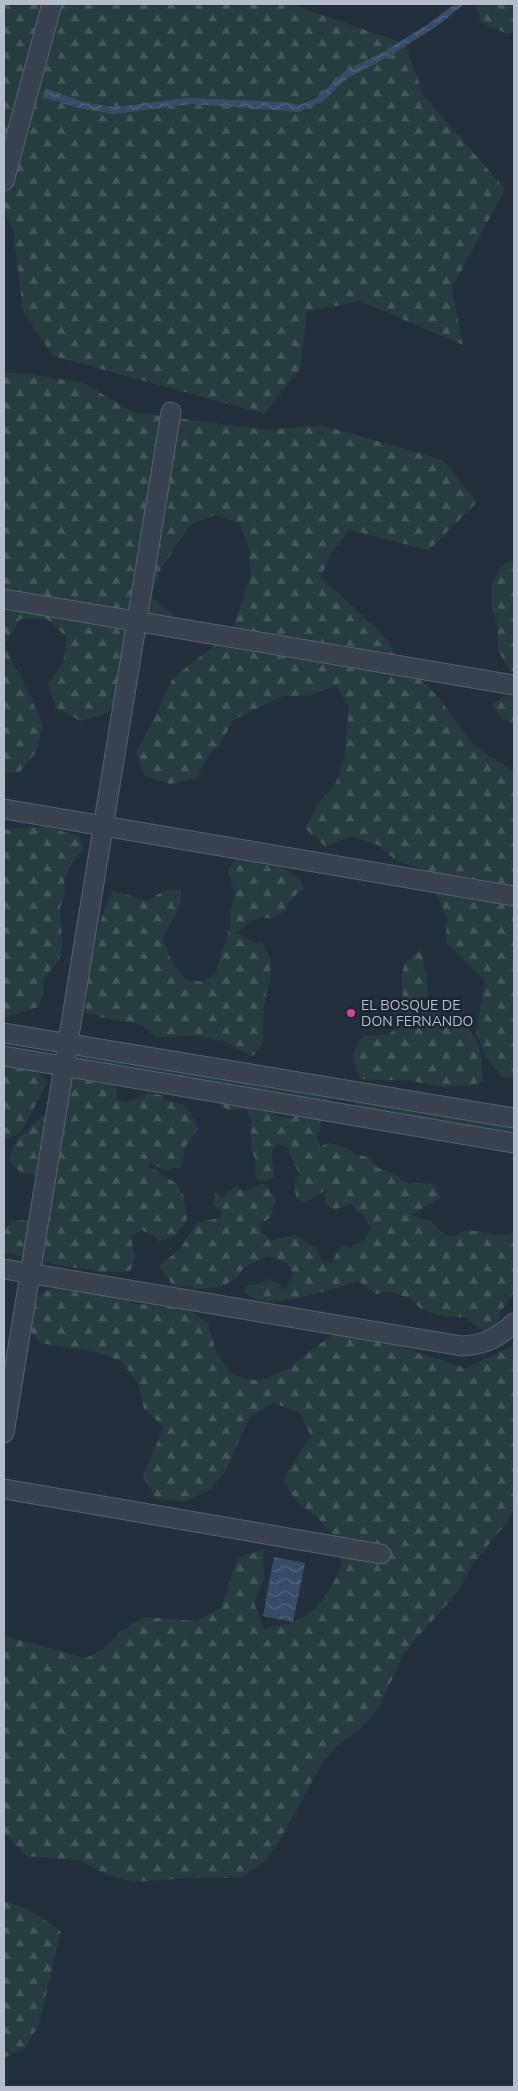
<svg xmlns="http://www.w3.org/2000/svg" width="518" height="2091" font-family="'Nunito Sans',sans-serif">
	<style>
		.green { fill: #263c3f }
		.forest { fill: url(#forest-firs) }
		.water { fill: url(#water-waves) }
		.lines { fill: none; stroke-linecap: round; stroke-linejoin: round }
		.street-casing { stroke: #565f6c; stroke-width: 21 }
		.street { stroke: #38414e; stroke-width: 19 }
		.hotel-dot { fill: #d1479c; stroke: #1d2633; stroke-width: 2 }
		.labels { text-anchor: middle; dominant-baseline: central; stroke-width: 5; stroke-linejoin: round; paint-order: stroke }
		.poi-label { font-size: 14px; fill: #b4bcc9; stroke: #1d2633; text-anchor: start }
	</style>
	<defs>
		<pattern id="forest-firs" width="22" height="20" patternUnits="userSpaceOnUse" patternTransform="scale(1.25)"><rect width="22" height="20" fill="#263c3f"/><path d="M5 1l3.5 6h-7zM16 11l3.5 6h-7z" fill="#435659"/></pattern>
		<pattern id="water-waves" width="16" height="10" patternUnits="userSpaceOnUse" patternTransform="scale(1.25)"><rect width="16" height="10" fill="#394c67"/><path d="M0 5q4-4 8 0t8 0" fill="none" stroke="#53647b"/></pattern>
	</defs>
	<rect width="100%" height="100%" fill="#242f3e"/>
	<g class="green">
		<path d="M82,1054L328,1096L330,1101L328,1103L79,1060L78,1055Z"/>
		<path d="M357,1101L514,1128V1135L355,1107L354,1102Z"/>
	</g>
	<g class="forest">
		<path d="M4,4H291L405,44L424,96L505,189L452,288L463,345L360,301L307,312L300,368L265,414L53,356L23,311L13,230L4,212Z"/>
		<path d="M477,4H514V31L508,34L480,22Z"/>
		<path d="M4,372L30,374L84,383L132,412L267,430L322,425L443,460L477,502L429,550L350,530L332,552L321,577L383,635L398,657L439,698L472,743L514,773V1077L503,1078L486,1057L476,1033L485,980L446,943L447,916L423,869L398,862L378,845L352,837L325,846L305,828L318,804L335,785L344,760L349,707L336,685L311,695L283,696L233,720L220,745L209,754L197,779L170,784L144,776L137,751L150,727L173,678L215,645L234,625L251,575L249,549L240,524L215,515L190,525L160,570L152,597L174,616L143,638L125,691L107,713L81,721L56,708L48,684L63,663L67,637L47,619H20L5,644L15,669L20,674L43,725L36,752L19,773L4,772Z"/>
		<path d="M514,561V672L510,670L498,650L497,623L491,607L492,583L505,562Z"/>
		<path d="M506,695L514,698V725L501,717L492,705Z"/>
		<path d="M43,826L79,836L84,848L68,869L64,881L65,895L60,907L62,946L59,959L43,981L44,994L38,1007L4,1018V830Z"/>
		<path d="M234,860L281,867L301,880L304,889L294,896L284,911L272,919C258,914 246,924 237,933L254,943L262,942L271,961L270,981L266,994L263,1015V1041L255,1054L251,1056L224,1041L195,1036L155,1037L141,1024L113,1020L85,1013C88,971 95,929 112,891C124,893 135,898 148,901C159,892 167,889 181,889V904L163,939L172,963L185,979L204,982L217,971L220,956L230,928V911L236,893L227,871Z"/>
		<path d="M421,949C423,960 426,972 427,983C428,991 427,999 431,1006C437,1015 444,1015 453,1019C480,1033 482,1052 483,1080L477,1085L442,1087L412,1081L360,1079C352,1059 348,1054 363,1036L389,1034L402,1024L405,1017L401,976L405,964Z"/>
		<path d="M4,1057L21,1059L48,1082L20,1133L4,1140Z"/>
		<path d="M65,1068L110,1081L117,1089V1100L130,1102L147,1093L161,1095L165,1100L184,1105L194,1119L198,1129L185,1147L182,1167L166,1170L149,1163L148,1165L150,1168H152L177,1184L184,1197L187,1221L175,1236L159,1241L154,1236L142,1230L131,1236L135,1259L131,1270C110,1279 29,1258 4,1252V1233L10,1221L29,1220C32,1204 42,1190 33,1174H23L11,1164C4,1143 38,1122 50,1109L49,1094Z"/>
		<path d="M215,1100L264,1104L277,1116L292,1119L298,1114L321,1120L320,1131L317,1134L320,1147L328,1143L342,1146L354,1153L370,1158L378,1168L393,1173L407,1183L435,1184L440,1198L412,1215L431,1221L445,1235L453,1236L465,1231H477L500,1235L514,1233V1292L500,1313L497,1325L484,1333L466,1317C447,1318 421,1315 410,1298L389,1292L376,1294L358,1281C337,1288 281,1306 261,1301C255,1299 249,1295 244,1292L247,1285L258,1284L270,1279L286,1290L293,1274L287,1263L268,1256L244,1267L238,1277L221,1287L194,1289L191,1286L174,1287L159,1266L180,1249L196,1224L203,1221L220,1218L222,1211L213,1205L216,1192L222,1197L235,1187L244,1191L265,1183L276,1200L271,1217L261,1224L260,1231L271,1240L295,1235L314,1247L323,1262L332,1263L339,1248L345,1246L349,1248L364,1240L372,1228L367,1221L351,1204L335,1209L327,1206L325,1201L327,1188L313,1199L301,1202L296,1197L294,1184L299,1174L287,1147L279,1144C265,1151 277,1166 273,1178L267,1181L258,1180L255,1175V1158L251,1149V1123L248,1111L245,1109L227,1110Z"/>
		<path d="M58,1286L111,1288L133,1304L187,1307L208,1324L216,1351L231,1374L258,1381L283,1372L333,1334L386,1342L466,1368L514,1345V1509L507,1522L472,1565L460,1589L404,1653L379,1707L361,1728L339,1744L321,1765L280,1840L264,1862L242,1878H187L132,1882L105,1874L81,1860L26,1856L4,1833V1636L86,1658L102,1650L121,1631L144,1617L197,1621L221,1608L238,1557L263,1550L264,1578L254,1603L264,1628C273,1626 283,1626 292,1623C318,1612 331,1590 342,1565L335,1539L317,1517L297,1502L283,1479L311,1435L299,1412L273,1403L249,1418L226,1471L208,1491L183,1502L155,1498L143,1476L164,1427L144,1409L138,1383L121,1361L96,1352L40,1343L22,1321L33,1297Z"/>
		<path d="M4,1902C26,1905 44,1919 61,1932L39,2024L25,2048L4,2058Z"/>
	</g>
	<g class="water">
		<path d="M455,4H464L437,26L388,57L348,78L337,87L324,101L299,112L191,104L114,114L82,109L42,97L46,88L83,102L114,107L188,98L284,102L300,105L318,97L345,71L383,52L428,24Z"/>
		<path d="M274,1557L305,1563L293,1622L263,1616Z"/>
	</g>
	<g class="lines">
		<g class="street-casing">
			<g id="street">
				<path d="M4,181L52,4"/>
				<path d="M4,599L514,685"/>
				<path d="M4,809L514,896"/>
				<path d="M4,1033L514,1118"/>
				<path d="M4,1056L514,1143"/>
				<path d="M4,1269L462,1346C484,1345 498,1338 514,1323"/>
				<path d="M4,1433L171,412"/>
				<path d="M4,1489L381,1554"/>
			</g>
		</g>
		<use href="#street" class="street"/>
	</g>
	<circle class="hotel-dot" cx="351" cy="1013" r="5"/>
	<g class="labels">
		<g class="poi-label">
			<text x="361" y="1005">EL BOSQUE DE<tspan x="361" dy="16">DON FERNANDO</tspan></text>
		</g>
	</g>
	<rect width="518" height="2091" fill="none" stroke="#b4bcc9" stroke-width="10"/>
</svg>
